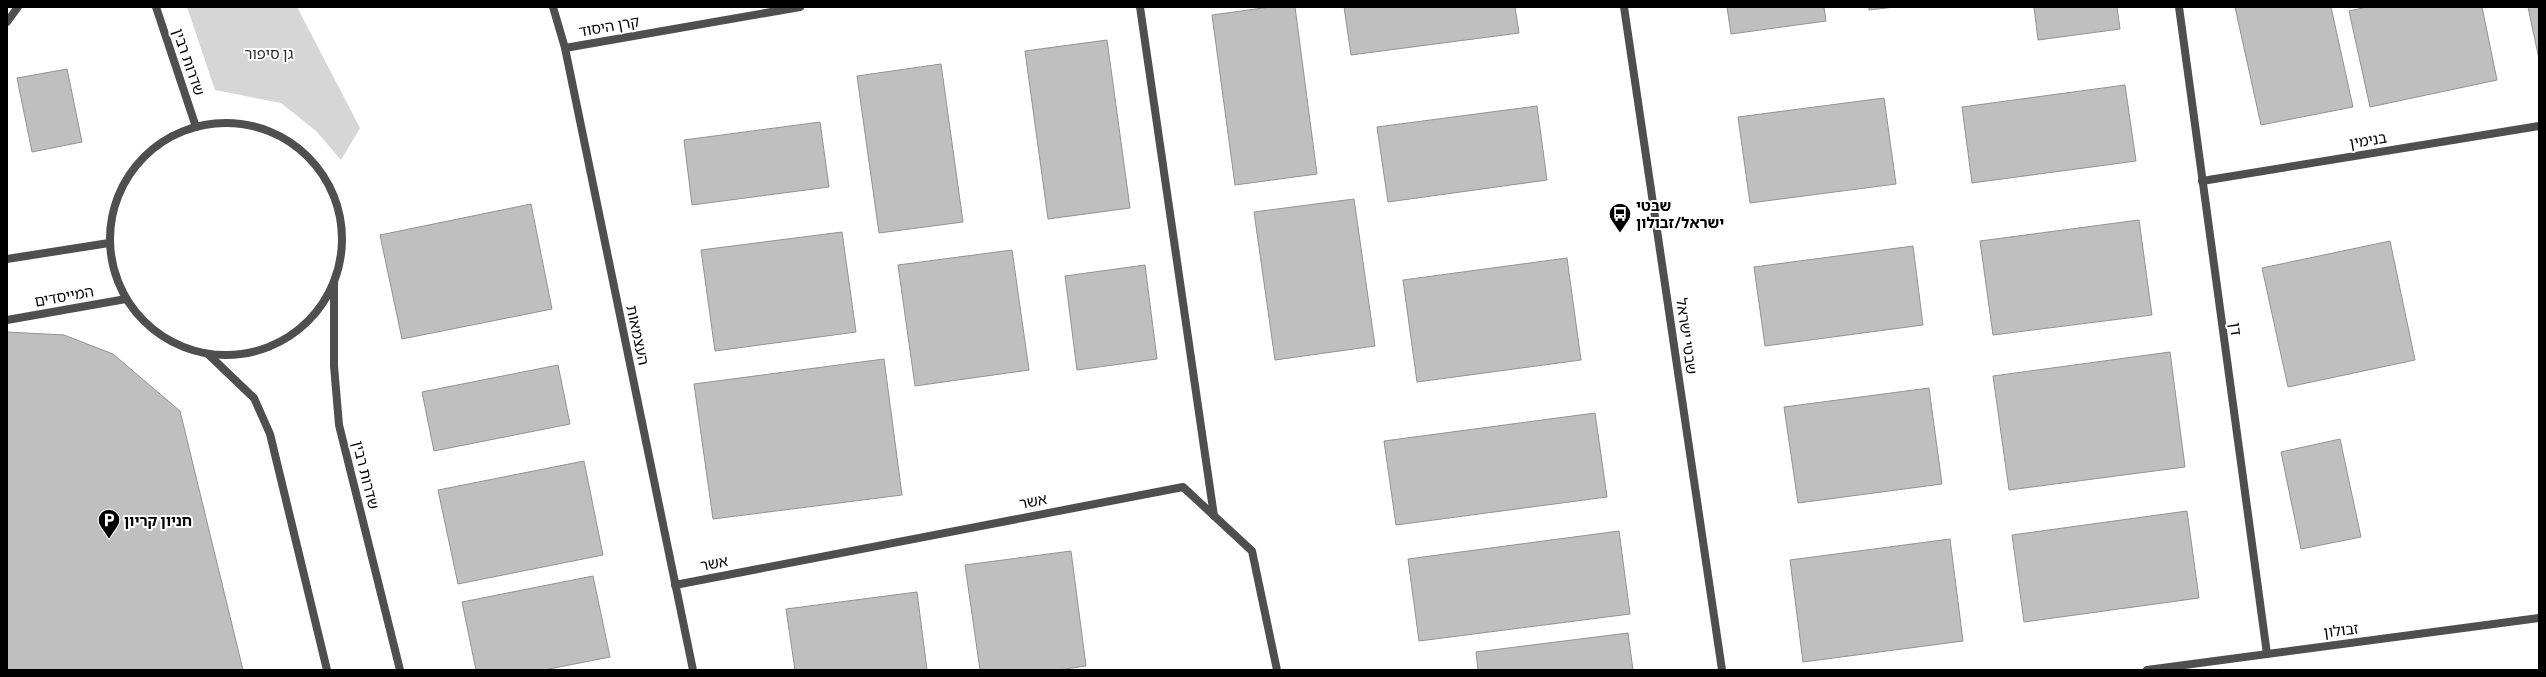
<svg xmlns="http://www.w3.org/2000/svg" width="2546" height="677" font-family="'Titillium Web','Noto Sans Hebrew',sans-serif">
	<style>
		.green { fill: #d6d6d6 }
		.building { fill: #bfbfbf; stroke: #939393 }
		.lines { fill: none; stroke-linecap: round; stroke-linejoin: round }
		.minor { stroke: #4f4f4f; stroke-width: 8 }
		.tertiary { stroke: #4f4f4f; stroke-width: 8 }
		.labels { text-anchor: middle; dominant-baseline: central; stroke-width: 4; stroke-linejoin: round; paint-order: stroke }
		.street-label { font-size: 15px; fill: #000; stroke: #fff }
		.park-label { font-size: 15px; fill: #2d2d2d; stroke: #fff }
		.poi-label { font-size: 15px; font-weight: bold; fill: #000; stroke: #fff; text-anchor: start }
	</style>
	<rect width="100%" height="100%" fill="#fff"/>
	<path class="green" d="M187,7H297L360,128L341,160L316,131L281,103L215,90Z"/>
	<g class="building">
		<path d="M1270,7H1295L1317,174L1235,185L1212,15Z"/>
		<path d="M1344,7H1515L1519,33L1351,55Z"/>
		<path d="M1727,7H1824L1826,21L1731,34Z"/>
		<path d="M1869,7H1895L1869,10Z"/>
		<path d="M2034,7H2117L2120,29L2038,40Z"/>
		<path d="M2235,7H2331L2353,107L2261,125Z"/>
		<path d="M2367,7H2482L2497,80L2370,107L2349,11Z"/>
		<path d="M2528,7H2539V59Z"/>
		<path d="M1107,40L1130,208L1048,219L1025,51Z"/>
		<path d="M941,64L963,222L879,233L857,76Z"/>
		<path d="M67,69L82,142L32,152L17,78Z"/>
		<path d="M2125,85L2136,161L1972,183L1962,107Z"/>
		<path d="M1884,98L1896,184L1750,203L1738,117Z"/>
		<path d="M1537,106L1547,180L1388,202L1377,127Z"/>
		<path d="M820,122L829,187L692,205L684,140Z"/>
		<path d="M1354,199L1375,346L1275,360L1254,212Z"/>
		<path d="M531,204L552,309L402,339L380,235Z"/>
		<path d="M2139,220L2152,315L1993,335L1980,241Z"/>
		<path d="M842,232L856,332L715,351L701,250Z"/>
		<path d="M2390,241L2415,360L2288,387L2262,268Z"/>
		<path d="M1913,246L1923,325L1765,346L1754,267Z"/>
		<path d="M1012,250L1029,370L915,386L898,265Z"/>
		<path d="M1567,258L1581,360L1417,382L1403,280Z"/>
		<path d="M1145,265L1157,359L1077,370L1065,276Z"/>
		<path d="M7,332L64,335L113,354L180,411L243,670H7Z"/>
		<path d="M2170,352L2185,467L2009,490L1993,376Z"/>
		<path d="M884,359L902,495L713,519L694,384Z"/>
		<path d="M558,365L570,424L434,451L422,392Z"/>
		<path d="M1929,388L1942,484L1798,503L1784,407Z"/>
		<path d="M1595,413L1607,497L1396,525L1384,441Z"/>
		<path d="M2340,439L2361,537L2301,549L2281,452Z"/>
		<path d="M584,461L603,555L458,584L438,490Z"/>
		<path d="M2187,511L2199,598L2024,622L2012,535Z"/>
		<path d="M1619,531L1630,614L1419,641L1408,559Z"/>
		<path d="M1950,539L1963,641L1803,662L1790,560Z"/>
		<path d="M1071,551L1086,666L1058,670H980L965,565Z"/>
		<path d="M593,576L610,657L544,670H476L462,602Z"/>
		<path d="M917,592L927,670H795L786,609Z"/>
		<path d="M1628,633L1633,670H1478L1476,652Z"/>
	</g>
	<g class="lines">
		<g class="minor">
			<path d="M553,7L565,48L693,670"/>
			<path d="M1140,7L1214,516"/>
			<path d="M2179,7L2267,654"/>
			<path d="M7,22L18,7"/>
			<path d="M565,48L800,7"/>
			<path d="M2202,181L2539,126"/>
			<path d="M675,585L1183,487L1252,551L1277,670"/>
			<path d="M2147,670L2539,618"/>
		</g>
		<g class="tertiary">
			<path d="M156,7L196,127"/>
			<path d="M1624,7L1722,670"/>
			<circle cx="226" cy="239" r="116"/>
			<path d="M7,259L109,243"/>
			<path d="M334,283V366L339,425L400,670"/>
			<path d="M7,320L126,299"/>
			<path d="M209,355L254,398L270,434L327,670"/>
		</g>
	</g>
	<defs>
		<g id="bus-pin" transform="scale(1.15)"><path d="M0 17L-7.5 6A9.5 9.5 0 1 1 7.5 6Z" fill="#000" stroke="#fff"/><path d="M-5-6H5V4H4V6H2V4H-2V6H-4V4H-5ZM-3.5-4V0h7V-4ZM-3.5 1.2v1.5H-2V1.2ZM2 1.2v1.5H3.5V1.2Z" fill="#fff"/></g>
		<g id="parking-pin" transform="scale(1.15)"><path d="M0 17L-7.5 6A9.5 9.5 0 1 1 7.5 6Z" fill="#000" stroke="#fff"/><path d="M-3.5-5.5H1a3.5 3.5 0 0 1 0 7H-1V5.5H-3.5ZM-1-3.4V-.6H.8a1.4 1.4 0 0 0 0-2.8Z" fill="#fff"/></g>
	</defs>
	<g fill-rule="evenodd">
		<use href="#bus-pin" x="1620" y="214"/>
		<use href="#parking-pin" x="109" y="520"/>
	</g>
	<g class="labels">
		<g class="street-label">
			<text transform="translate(609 26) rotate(-10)">קרן היסוד</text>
			<text transform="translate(189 62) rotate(71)">שדרות רבין</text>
			<text transform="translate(2368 140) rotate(-9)">בנימין</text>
			<text transform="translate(64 296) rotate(-10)">המייסדים</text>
			<text transform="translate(2236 329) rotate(82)">דן</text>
			<text transform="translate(638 335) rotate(78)">העצמאות</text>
			<text transform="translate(1687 336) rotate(82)">שבטי ישראל</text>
			<text transform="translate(366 475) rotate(76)">שדרות רבין</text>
			<text transform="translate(1033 501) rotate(-11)">אשר</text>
			<text transform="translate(714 563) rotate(-11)">אשר</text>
			<text transform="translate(2341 630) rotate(-7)">זבולון</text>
		</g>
		<g class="park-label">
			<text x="269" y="53">גן סיפור</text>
		</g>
		<g class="poi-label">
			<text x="1636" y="205">שבטי<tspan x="1636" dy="17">ישראל/זבולון</tspan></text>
			<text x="124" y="520">חניון קריון</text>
		</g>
	</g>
	<rect width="2546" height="677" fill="none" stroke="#000000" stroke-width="16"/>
</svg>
